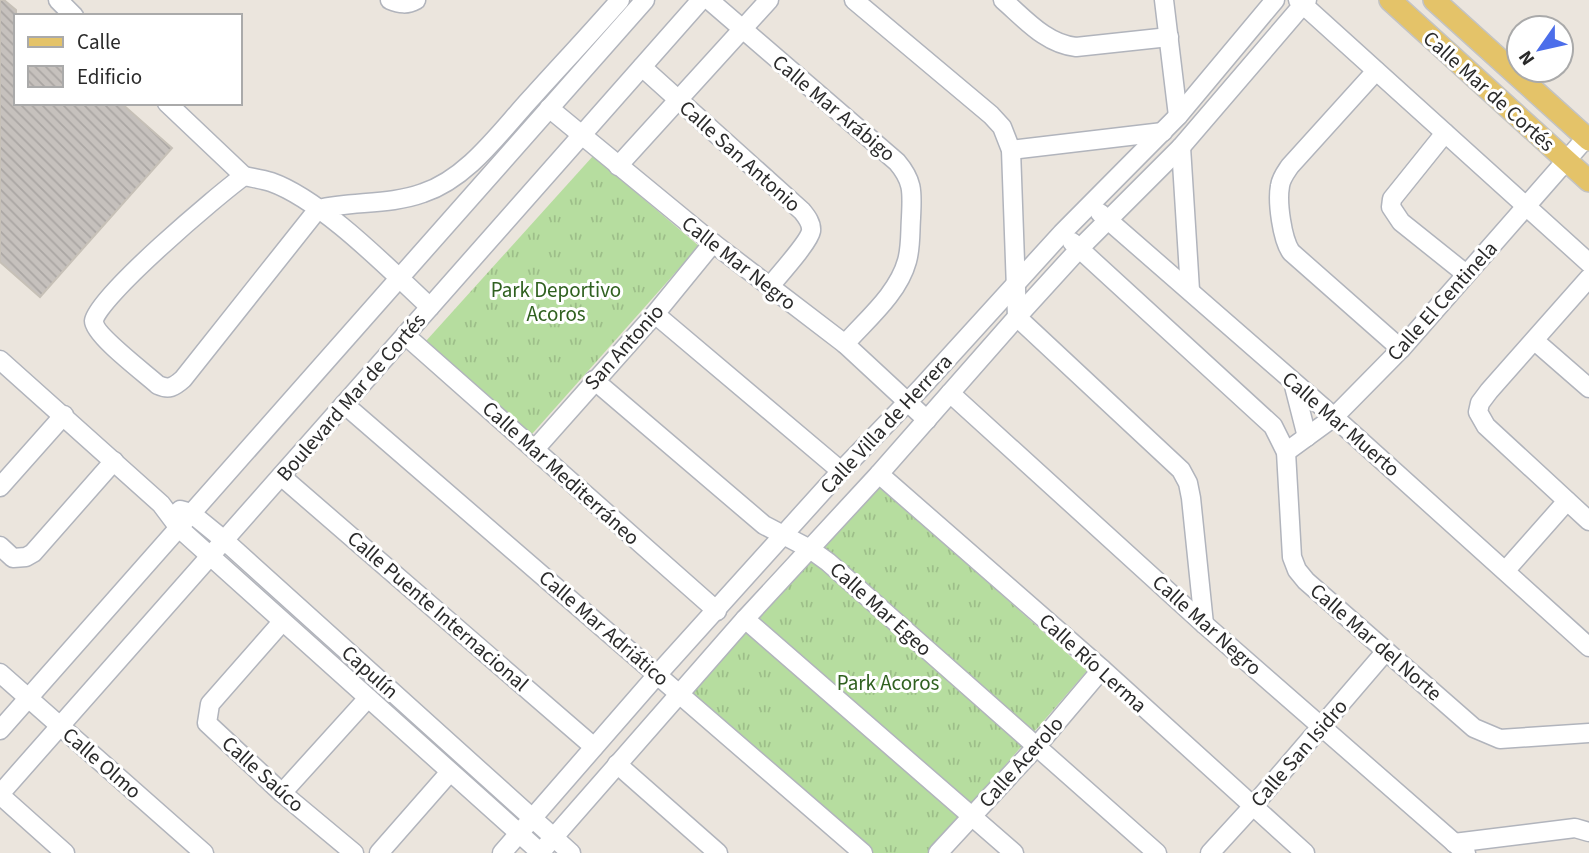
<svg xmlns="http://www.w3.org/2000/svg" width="1589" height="853" font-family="'Source Sans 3',sans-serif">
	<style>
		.grass { fill: url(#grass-tufts) }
		.building { fill: url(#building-back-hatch); stroke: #c6c0b7; stroke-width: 2 }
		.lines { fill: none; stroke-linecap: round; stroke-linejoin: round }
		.minor-casing { stroke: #b1b4bc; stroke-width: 21 }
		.major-casing { stroke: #c3c3c3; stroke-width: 24 }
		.minor { stroke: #fff; stroke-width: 18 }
		.major { stroke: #e4c369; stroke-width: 21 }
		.labels { text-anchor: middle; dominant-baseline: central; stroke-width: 6; stroke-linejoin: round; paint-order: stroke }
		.street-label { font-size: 21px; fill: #2a2a2a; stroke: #fff }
		.park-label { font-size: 21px; fill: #306120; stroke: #fff }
	</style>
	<defs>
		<pattern id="grass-tufts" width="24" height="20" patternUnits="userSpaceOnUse" patternTransform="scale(1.75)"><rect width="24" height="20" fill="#b6dd9f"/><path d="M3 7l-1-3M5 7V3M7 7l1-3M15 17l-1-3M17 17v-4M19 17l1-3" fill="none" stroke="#9dbe89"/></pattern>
		<pattern id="building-back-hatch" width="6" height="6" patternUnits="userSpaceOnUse" patternTransform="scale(1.75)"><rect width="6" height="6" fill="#c6c1bd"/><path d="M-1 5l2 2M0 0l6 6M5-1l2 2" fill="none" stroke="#aaa6a3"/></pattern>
	</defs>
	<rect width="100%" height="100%" fill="#ebe5dd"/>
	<g class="grass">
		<path d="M593,156L699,246L532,434L426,341Z"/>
		<path d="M877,483L1087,671L929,853H867L690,692Z"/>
	</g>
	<path class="building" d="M0,0H4L16,10V103H121L172,148L40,297L0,262Z"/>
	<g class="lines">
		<g class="minor-casing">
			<g id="minor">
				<path d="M58,0L74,16"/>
				<path d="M390,0C400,4 407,5 416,0"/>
				<path d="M709,0L897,162C914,182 912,193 911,218C910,232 911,247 907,261C898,294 866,320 845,344"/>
				<path d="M854,0L991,115L1002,127L1011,150L1017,317L1181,470L1188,483L1191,498L1204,624"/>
				<path d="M1003,0C1025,19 1046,44 1076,47L1169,37"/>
				<path d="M1164,0L1178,116"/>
				<path d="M1298,0L1589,263"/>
				<path d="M642,67L802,211C806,216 812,223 811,231C809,242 779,275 770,286"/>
				<path d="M1376,71L1290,166C1286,172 1281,178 1280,186C1277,202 1282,239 1291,252L1401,349"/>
				<path d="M167,103L244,176"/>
				<path d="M549,108L713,243L845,344L927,420"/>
				<path d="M1445,133L1392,199L1391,207L1401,222L1466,274"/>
				<path d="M1181,147L1190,290"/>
				<path d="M1011,150L1163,132"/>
				<path d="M618,166L769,0"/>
				<path d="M1100,213L1334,417L1589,647"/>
				<path d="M1072,242L1273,426L1286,452L1292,557L1297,570L1306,581L1474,728L1500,739L1589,733"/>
				<path d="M1589,278L1489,391L1480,403L1478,412L1486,426L1589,521"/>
				<path d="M430,307C389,269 322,200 271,182C262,179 253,178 244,176C221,192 95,299 94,321C94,335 146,374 158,385C169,390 174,387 183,379L318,209C353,201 390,205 423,193C469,178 502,129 534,95C563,63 592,32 620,0"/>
				<path d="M655,314L841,471"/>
				<path d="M405,335L717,611"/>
				<path d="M1535,341L1589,388"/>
				<path d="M0,360L161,504L179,528L541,853"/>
				<path d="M594,380L764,525L810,549L828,562L1157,853"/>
				<path d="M1293,382L1307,437"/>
				<path d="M950,393L1204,624L1466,853"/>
				<path d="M344,404L863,853"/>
				<path d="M535,449L655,314L713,243"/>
				<path d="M1286,452L1334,417L1401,349L1586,138"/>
				<path d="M879,474L1102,669L1305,853"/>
				<path d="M281,476L594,747"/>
				<path d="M0,487L64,415"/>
				<path d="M180,510L191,513L224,540L571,853"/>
				<path d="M0,546L13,558L26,557L33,553L114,461"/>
				<path d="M1506,570L1567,501"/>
				<path d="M745,619L1014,853"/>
				<path d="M282,622L210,704L207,723L282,793L354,853"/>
				<path d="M0,673L204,853"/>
				<path d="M0,730L645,0"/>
				<path d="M617,764L718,853"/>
				<path d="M282,793L368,698"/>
				<path d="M0,794L701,0"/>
				<path d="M0,795L65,853"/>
				<path d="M1454,843L1575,828L1589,832"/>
				<path d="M379,853L450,772"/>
				<path d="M502,853L657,675L841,471L920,389L1062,233L1178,116L1275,0"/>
				<path d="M540,853L745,619L879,474L1017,317L1080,248L1181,147L1307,0"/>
				<path d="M938,853L1036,747L1102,669"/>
				<path d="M1210,853L1253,806L1386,651"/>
			</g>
		</g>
		<g class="major-casing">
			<g id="major">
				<path d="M1390,0L1589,181"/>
				<path d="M1434,0L1589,140"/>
			</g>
		</g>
		<use href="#minor" class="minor"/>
		<use href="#major" class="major"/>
	</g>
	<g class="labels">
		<g class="street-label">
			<text transform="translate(1489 91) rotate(42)">Calle Mar de Cortés</text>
			<text transform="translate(834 108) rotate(40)">Calle Mar Arábigo</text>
			<text transform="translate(740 156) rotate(42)">Calle San Antonio</text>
			<text transform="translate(739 263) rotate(38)">Calle Mar Negro</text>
			<text transform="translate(1442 301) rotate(-48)">Calle El Centinela</text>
			<text transform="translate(624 347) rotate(-48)">San Antonio</text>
			<text transform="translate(351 397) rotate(-49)">Boulevard Mar de Cortés</text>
			<text transform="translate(886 424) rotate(-47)">Calle Villa de Herrera</text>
			<text transform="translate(1341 424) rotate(41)">Calle Mar Muerto</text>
			<text transform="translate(561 473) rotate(42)">Calle Mar Mediterráneo</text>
			<text transform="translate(881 609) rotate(42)">Calle Mar Egeo</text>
			<text transform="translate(438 611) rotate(41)">Calle Puente Internacional</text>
			<text transform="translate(1207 625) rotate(42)">Calle Mar Negro</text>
			<text transform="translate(604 628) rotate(41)">Calle Mar Adriático</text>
			<text transform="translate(1376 642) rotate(41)">Calle Mar del Norte</text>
			<text transform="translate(1093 663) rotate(42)">Calle Río Lerma</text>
			<text transform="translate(370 672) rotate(42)">Capulín</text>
			<text transform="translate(1299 753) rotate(-49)">Calle San Isidro</text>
			<text transform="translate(1021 762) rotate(-48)">Calle Acerolo</text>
			<text transform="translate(102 763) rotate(41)">Calle Olmo</text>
			<text transform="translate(263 774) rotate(42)">Calle Saúco</text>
		</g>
		<g class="park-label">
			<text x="556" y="290">Park Deportivo<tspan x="556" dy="24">Acoros</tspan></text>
			<text x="888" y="683">Park Acoros</text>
		</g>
	</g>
	<rect x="14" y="14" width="228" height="91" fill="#ffffff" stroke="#aaaaaa" stroke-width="2"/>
	<rect x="28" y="37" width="35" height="10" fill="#e4c369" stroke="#aaaaaa" stroke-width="2"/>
	<text x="77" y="49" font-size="21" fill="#2a2a2a">Calle</text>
	<rect x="28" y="66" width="35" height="21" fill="url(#building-back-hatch)" stroke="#aaaaaa" stroke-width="2"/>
	<text x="77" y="84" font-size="21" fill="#2a2a2a">Edificio</text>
	<g transform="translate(1540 49) rotate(236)"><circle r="33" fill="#ffffff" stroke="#aaaaaa" stroke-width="2"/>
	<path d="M0-5L12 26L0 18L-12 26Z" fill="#4c6eea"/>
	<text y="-10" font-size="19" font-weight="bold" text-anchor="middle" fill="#2a2a2a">N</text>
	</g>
</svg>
